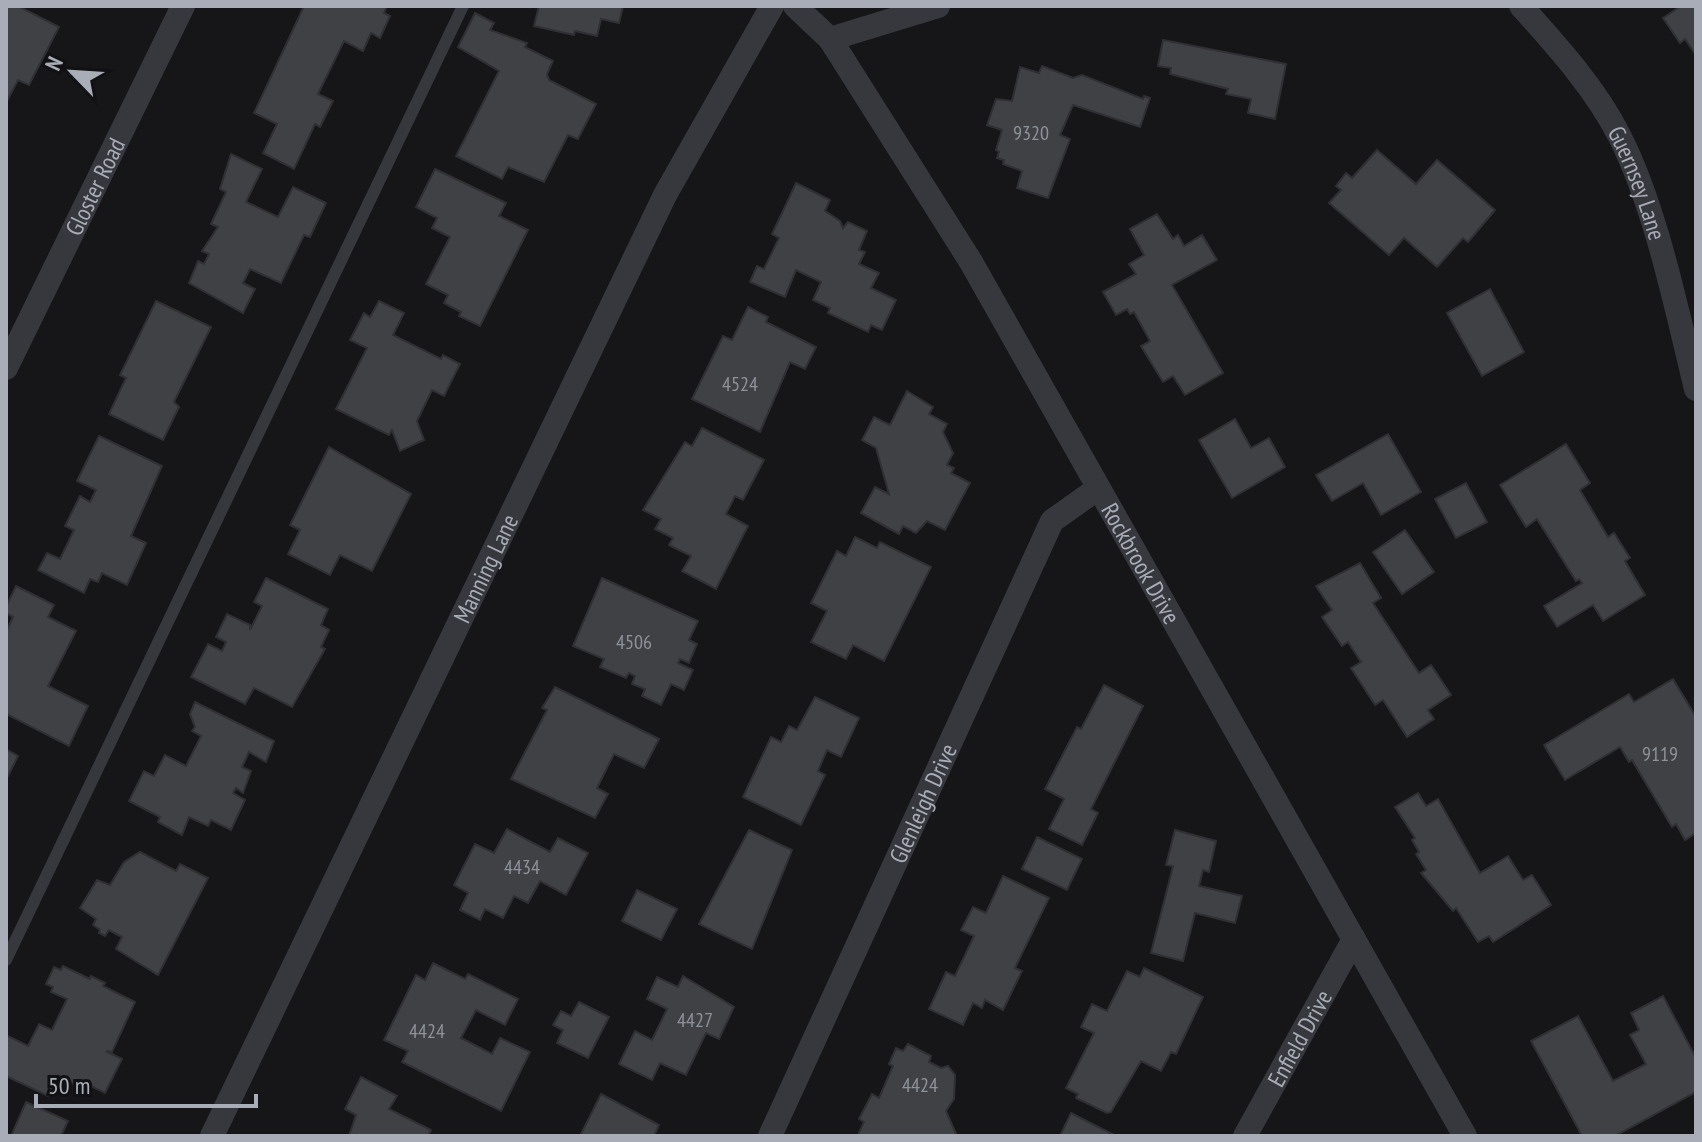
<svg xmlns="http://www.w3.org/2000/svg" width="1702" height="1142" font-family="'PT Sans Narrow',sans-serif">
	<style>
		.building { fill: #404145; stroke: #303034; stroke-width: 2 }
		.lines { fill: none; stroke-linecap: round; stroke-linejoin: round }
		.service { stroke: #37383d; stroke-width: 12 }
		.minor { stroke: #37383d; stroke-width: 24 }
		.labels { text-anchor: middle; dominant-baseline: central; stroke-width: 8; stroke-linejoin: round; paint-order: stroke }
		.number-label { font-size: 20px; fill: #8e929b }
		.street-label { font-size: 24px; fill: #a8adb8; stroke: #111113 }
	</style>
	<rect width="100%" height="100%" fill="#161618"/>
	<g class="building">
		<path d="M6,6H18L59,27L29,85L18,80L6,103Z"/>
		<path d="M304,6H387L384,13L390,16L380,38L371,33L363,51L344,41L318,94L333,101L320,127L315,124L294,169L263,153L277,124L254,113Z"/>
		<path d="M539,6H623L619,23L601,19L597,36L575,31L574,35L534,26Z"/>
		<path d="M1681,6H1696V55L1685,39L1680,43L1663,18Z"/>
		<path d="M475,13L494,23L490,30L527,43L525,47L553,61L547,74L549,80L596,104L578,139L568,135L544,182L508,167L502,179L456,156L499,71L458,47Z"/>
		<path d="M1163,40L1286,64L1275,119L1248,113L1251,99L1226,94L1228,89L1170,74L1171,68L1158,66Z"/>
		<path d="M1042,66L1073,78L1082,75L1143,99L1144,96L1150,98L1140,127L1073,105L1060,135L1070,139L1048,198L1017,188L1022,171L1003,164L1004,160L997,158L999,152L996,150L1002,130L987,125L996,99L1012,101L1020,67L1039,73Z"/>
		<path d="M1377,150L1416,184L1437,160L1495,210L1468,242L1463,238L1437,267L1404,238L1389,255L1329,203L1341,190L1336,186L1346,173L1352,178Z"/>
		<path d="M231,154L262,169L246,202L278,217L293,187L326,203L310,237L304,235L281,283L250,269L243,283L255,289L243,313L189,283L198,261L204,264L209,254L202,251L218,227L211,224L226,192L220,189Z"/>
		<path d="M435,169L506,203L499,216L528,230L480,326L459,316L461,312L444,303L448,295L426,284L450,237L432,228L437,218L416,207Z"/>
		<path d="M796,183L830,200L825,211L840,221L843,228L848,222L867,231L859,250L865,252L859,264L879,273L871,288L896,300L882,330L871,325L868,332L828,313L830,308L813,300L821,282L796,270L785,297L750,282L757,266L764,269L779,238L772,234Z"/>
		<path d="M1157,214L1173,239L1178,235L1184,246L1202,235L1217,260L1172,285L1223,373L1185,395L1173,376L1163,382L1141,346L1150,341L1134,312L1130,314L1127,309L1116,315L1103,292L1136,274L1129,264L1144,255L1130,229Z"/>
		<path d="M1490,289L1524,352L1482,376L1447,313Z"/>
		<path d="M156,301L211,327L174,402L179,407L163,440L109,414L126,378L120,375Z"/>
		<path d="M379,301L404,313L393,335L441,359L443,355L460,364L444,396L432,390L417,421L424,440L400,451L392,430L389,435L336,409L367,348L350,340L364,313L370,317Z"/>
		<path d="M748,307L768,317L766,322L816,347L805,369L790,362L760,432L692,399L723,336L732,340Z"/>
		<path d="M907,391L933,407L929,414L947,424L943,432L953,453L947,465L954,468L951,473L970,483L945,530L927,521L916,533L903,526L899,534L861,513L875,487L889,494L876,448L862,440L874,417L890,425Z"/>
		<path d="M1235,419L1251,448L1269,438L1285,467L1232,498L1199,440Z"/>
		<path d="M702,428L764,460L743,500L735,496L726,514L748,526L716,589L682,571L691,556L669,545L673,538L655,529L661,519L643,510L685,442L692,446Z"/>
		<path d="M1388,434L1421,492L1381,515L1363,483L1332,501L1316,475Z"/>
		<path d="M99,436L162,466L131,536L146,543L127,585L102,573L98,582L90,579L84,593L38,570L47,553L60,559L74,530L65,526L80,496L90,502L96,490L77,481Z"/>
		<path d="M1566,444L1590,483L1580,490L1608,537L1614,533L1630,558L1625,561L1645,595L1603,621L1593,605L1557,627L1544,606L1582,583L1579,579L1576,581L1537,519L1526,527L1500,485Z"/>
		<path d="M329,447L411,494L372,571L340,555L330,575L288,554L300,530L290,525Z"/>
		<path d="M1466,483L1487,522L1456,538L1435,499Z"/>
		<path d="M1405,530L1434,572L1402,594L1373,552Z"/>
		<path d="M855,537L877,548L880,542L931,567L884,661L853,645L846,659L811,642L827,611L811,603L837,551L846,556Z"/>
		<path d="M1360,563L1381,598L1373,603L1419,673L1431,665L1451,695L1428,710L1434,719L1407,737L1383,700L1375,705L1351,668L1361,662L1348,642L1342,646L1322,617L1332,610L1316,586Z"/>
		<path d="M266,578L328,609L321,625L329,630L321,647L325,649L292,707L254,688L245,704L191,677L208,644L222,651L226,642L216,637L227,614L250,625V630L262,606L254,602Z"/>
		<path d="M602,578L698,621L689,640L697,644L689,663L680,659L678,663L693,670L684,690L671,684L661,705L642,696L645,689L632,684L635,676L629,673L626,678L600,667L604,659L573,646Z"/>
		<path d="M16,586L54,605L48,617L76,631L48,686L88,706L69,746L6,714V632L13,617L6,613V607Z"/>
		<path d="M1673,679L1696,717V833L1685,840L1676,824L1672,827L1632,760L1629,762L1620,747L1565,780L1544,745L1629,694L1634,702Z"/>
		<path d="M1104,685L1143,706L1091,809L1098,813L1082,845L1049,829L1064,799L1045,789L1077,727L1081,729Z"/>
		<path d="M555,687L659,739L644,768L614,754L597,788L608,794L595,818L511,779L547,710L542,708Z"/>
		<path d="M815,697L859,718L841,757L827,750L818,771L825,775L801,825L743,797L771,737L781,742L789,726L797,730Z"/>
		<path d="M195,702L274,741L266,762L249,752L242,767L251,771L243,793L236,788L233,793L245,800L231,830L211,820L208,826L189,817L182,835L158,822L160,817L129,801L144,771L154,776L165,755L186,766L201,736L192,731L195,727L190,714Z"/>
		<path d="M6,749L18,756L6,780Z"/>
		<path d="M1418,793L1426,806L1438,799L1480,873L1508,856L1523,880L1532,875L1551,905L1493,942L1489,936L1478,942L1456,908L1453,911L1421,873L1426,870L1416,854L1419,852L1412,840L1415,838L1395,807Z"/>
		<path d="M507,829L550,852L558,838L588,853L566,895L540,881L528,903L514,896L503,918L485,909L480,920L460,910L468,893L454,885L475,844L494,853Z"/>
		<path d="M749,830L792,850L752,949L699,924Z"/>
		<path d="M1175,830L1216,841L1209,872L1203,870L1199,886L1242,896L1235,923L1195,913L1183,961L1151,953L1173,866L1166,865Z"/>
		<path d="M1037,837L1082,859L1067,890L1022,869Z"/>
		<path d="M140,852L176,871L180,864L208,878L158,975L116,949L122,937L109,930L105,936L99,933L100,930L93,925L96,919L80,908L97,880L110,885L124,862Z"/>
		<path d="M1003,876L1049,898L1015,968L1022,971L1003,1010L985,1000L982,1008L973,1003L963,1025L929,1009L946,972L955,976L974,936L961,930L973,907L986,913Z"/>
		<path d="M637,890L677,909L661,940L622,921Z"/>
		<path d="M433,963L465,979L468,974L518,999L505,1025L476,1010L461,1038L492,1054L500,1038L530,1052L501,1111L402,1062L408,1051L384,1040L416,975L425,980Z"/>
		<path d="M63,966L90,979L91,976L105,983L103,986L135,1002L112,1052L106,1051L122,1059L105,1093L85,1083L83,1089L66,1080L57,1088L53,1086L48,1096L6,1076V1035L28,1046L39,1024L52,1030L67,999L51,992L53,987L46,984L54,967L61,970Z"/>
		<path d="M1144,968L1203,997L1176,1054L1171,1052L1161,1071L1141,1061L1111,1112L1107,1113L1076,1098L1078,1094L1066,1088L1094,1033L1081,1027L1092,1004L1107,1011L1127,971L1140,977Z"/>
		<path d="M683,976L734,1007L719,1039L706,1033L686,1075L660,1063L652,1080L619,1064L635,1031L652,1040L667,1009L647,999L657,977L678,987Z"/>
		<path d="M1663,996L1696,1058V1092L1615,1136H1582L1531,1041L1578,1016L1613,1081L1646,1064L1630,1035L1639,1030L1631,1013Z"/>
		<path d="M579,1002L609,1017L588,1058L557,1043L563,1030L553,1025L561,1011L571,1016Z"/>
		<path d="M908,1044L931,1056L929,1062L941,1068L948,1066L955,1075L954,1099L946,1111L957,1136L858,1135L864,1122L859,1119L872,1094L879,1098L893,1066L889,1064L896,1048L903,1051Z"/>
		<path d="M361,1077L397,1096L389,1109L431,1130L428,1136H349L356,1115L345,1109Z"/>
		<path d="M601,1094L659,1125L654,1136H580Z"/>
		<path d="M26,1102L68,1121L61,1136H11Z"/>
		<path d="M1071,1113L1114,1135L1060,1136Z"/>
	</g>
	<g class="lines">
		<path class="service" d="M6,960L463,6"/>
		<g class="minor">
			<path id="s1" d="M795,6L830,39L971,262L1465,1136"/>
			<path id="s2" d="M1521,6C1557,46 1596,89 1620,137C1656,208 1677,311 1696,389"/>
			<path d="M830,39L938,6"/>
			<path id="s3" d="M6,368L183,6"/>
			<path id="s4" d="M212,1136L665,195L772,6"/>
			<path id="s5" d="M770,1136L1052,521L1097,489"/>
			<path id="s6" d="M1245,1136L1354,939"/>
		</g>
	</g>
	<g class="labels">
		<g class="number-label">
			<text x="1031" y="133">9320</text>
			<text x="740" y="384">4524</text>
			<text x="634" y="642">4506</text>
			<text x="1660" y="754">9119</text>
			<text x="522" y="867">4434</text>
			<text x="695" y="1020">4427</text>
			<text x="427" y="1031">4424</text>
			<text x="920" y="1085">4424</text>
		</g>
		<g class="street-label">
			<text stroke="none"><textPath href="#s2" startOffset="214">Guernsey Lane</textPath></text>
			<text stroke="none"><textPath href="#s3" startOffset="202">Gloster Road</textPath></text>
			<text stroke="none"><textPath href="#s1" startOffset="658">Rockbrook Drive</textPath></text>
			<text stroke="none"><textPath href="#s4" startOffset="630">Manning Lane</textPath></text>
			<text stroke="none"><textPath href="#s5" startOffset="366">Glenleigh Drive</textPath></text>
			<text stroke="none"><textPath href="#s6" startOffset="112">Enfield Drive</textPath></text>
		</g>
	</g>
	<rect width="1702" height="1142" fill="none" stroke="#a8adb8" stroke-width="16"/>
	<g transform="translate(72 72) rotate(295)" stroke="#111113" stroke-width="6" paint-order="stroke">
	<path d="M0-6L14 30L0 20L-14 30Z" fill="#a8adb8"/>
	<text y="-12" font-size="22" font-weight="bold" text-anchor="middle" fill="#a8adb8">N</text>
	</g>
	<path d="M36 1094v12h220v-12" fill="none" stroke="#a8adb8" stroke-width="4"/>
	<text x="48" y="1094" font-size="24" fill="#a8adb8" stroke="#111113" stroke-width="6" paint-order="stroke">50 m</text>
</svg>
